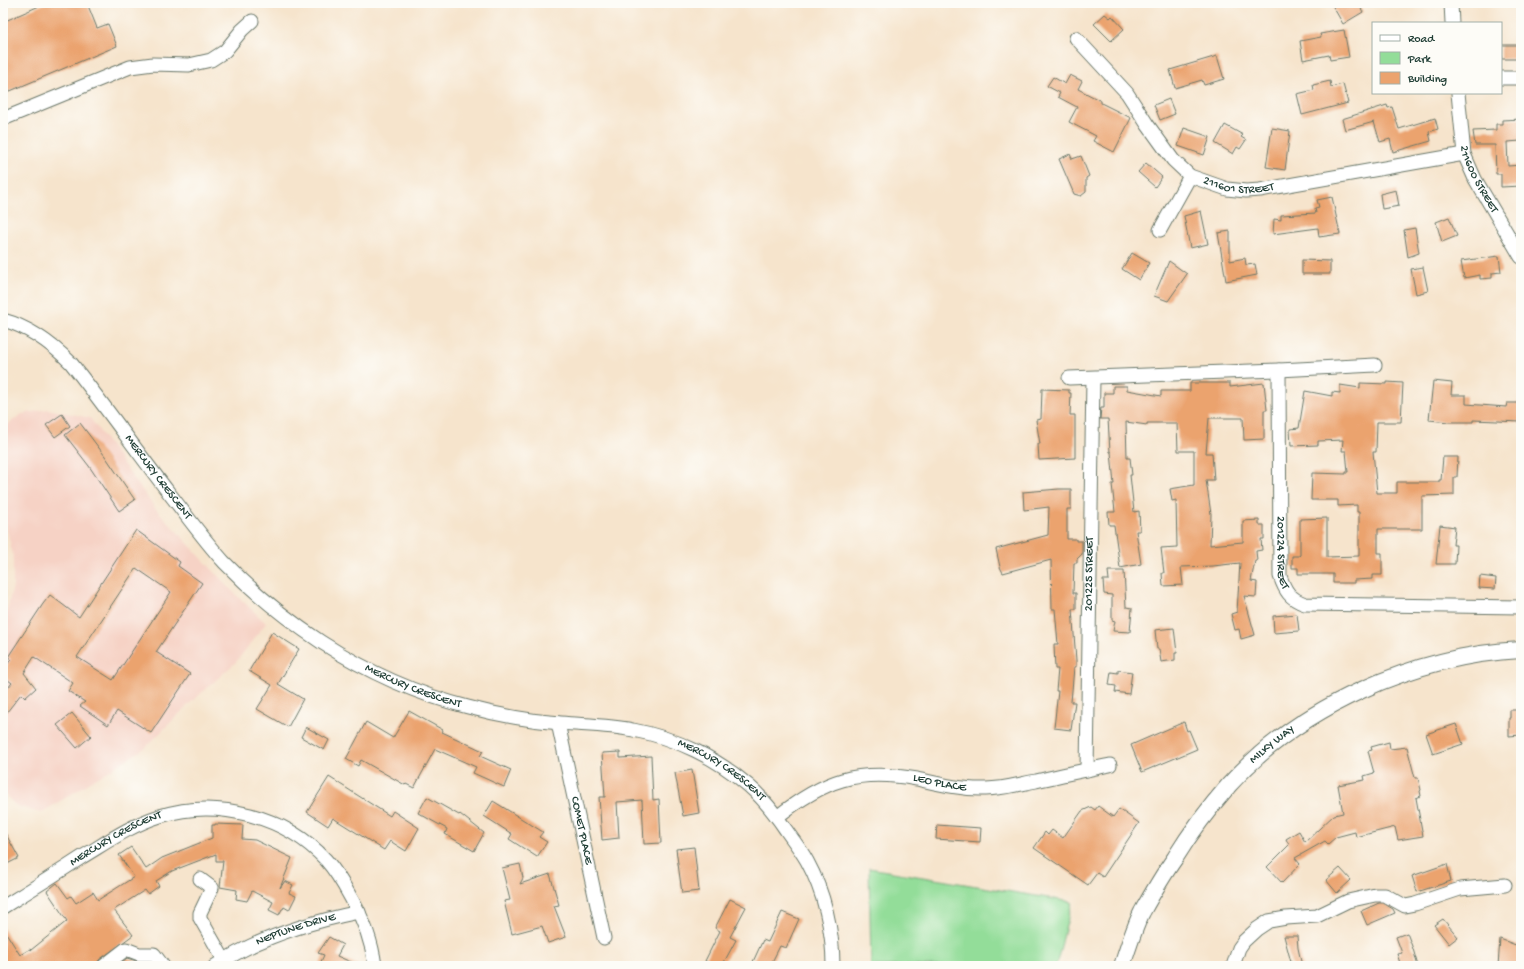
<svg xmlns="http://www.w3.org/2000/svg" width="1524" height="969" font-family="'Gochi Hand',sans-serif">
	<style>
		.built { fill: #f6d2c5 }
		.green { fill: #93dd99; stroke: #598d66 }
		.building { fill: #eba36e; fill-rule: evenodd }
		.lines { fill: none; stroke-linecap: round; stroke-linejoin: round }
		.minor-casing { stroke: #6a7769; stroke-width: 15 }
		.tertiary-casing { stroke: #6a7769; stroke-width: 18 }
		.minor { stroke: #fff; stroke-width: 13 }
		.tertiary { stroke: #fff; stroke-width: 16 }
		.labels { text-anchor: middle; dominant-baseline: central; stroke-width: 3; stroke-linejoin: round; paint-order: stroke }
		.street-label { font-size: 12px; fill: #1f3d34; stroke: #fdfcf7 }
	</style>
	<rect width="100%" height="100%" fill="#fdfcf7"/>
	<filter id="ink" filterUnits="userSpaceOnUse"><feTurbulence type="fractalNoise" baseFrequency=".025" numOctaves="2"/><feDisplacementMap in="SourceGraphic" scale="8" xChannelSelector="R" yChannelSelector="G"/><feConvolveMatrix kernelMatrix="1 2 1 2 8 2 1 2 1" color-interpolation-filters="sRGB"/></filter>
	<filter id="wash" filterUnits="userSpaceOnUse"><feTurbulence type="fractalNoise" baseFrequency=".012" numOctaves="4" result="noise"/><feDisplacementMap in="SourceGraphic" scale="16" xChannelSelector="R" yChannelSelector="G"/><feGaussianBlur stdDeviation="0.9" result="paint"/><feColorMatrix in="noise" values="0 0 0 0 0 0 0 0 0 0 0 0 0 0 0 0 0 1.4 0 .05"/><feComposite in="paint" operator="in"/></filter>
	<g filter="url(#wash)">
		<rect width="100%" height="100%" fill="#f6e4cc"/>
		<path class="built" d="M48,409L90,418L155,508L234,593L266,623L236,662L188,705L145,748L41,813L16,806L3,792V627L13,586V556L3,512V428L22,414Z"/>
		<path class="green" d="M869,868L1072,902L1056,966H871Z"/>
		<g id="blocks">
			<g class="building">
				<path d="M46,3H87L97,28L108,24L117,46L3,94V22Z"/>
				<path d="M1331,3H1358L1363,12L1343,24Z"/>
				<path d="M1105,14L1110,18L1112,16L1124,29L1111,41L1094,24Z"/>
				<path d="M1344,30L1349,57L1330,60L1329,55L1303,60L1300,41L1321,37L1320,34Z"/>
				<rect x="1501" y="45" width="20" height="14"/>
				<path d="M1217,56L1224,79L1204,85L1202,80L1175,88L1170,70Z"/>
				<path d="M1070,75L1082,81L1078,89L1101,101V103L1131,118L1114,152L1093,141L1096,136L1069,122L1077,107L1058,97L1060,93L1047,86L1053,77L1065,84Z"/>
				<path d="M1330,81L1331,87L1343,84L1348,103L1302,115L1297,94L1314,90L1313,85Z"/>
				<path d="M1169,99L1175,114L1160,120L1154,105Z"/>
				<path d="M1387,105L1388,108L1392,107L1399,129L1435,118L1438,129L1429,132L1431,141L1393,152L1390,139L1380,142L1374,122L1345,130L1342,119Z"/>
				<path d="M1521,119V141L1507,142L1508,166L1521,165V186L1501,187V174H1496L1495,145H1475L1473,131L1496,130V124H1502V120Z"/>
				<path d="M1225,125L1243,135L1241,137L1246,140L1240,149L1237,147L1233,154L1215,143Z"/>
				<path d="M1184,128L1210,137L1204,155L1178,146Z"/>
				<path d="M1272,128L1290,131L1285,170L1266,167Z"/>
				<path d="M1070,154L1072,159L1081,156L1089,176L1086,178V192L1081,196L1074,194L1059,159Z"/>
				<path d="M1146,163L1162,177L1155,187L1138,172Z"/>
				<path d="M1396,190L1399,206L1382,209L1380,194Z"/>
				<path d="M1332,197L1340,234L1319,237L1318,228L1273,234L1274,219L1281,220V215L1316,213L1315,208L1319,207L1317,200Z"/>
				<path d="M1201,211L1208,244L1190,248L1184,216Z"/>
				<path d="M1449,217L1457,236L1442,242L1436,222Z"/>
				<path d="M1415,228L1419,253L1408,257L1404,230Z"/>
				<path d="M1230,231V261L1245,258L1246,265L1255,264L1257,275L1226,281L1218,233Z"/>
				<path d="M1132,253L1149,263L1139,280L1122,269Z"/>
				<path d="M1499,256L1501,272L1492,273V278L1480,279V275L1464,278L1461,261Z"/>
				<path d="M1302,260L1330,261V274H1302Z"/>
				<path d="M1169,261L1187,274L1168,301L1154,296Z"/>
				<path d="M1423,267L1428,291L1416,294L1411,269Z"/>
				<path d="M1433,381L1452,383L1451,395H1466V404L1506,407L1507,403H1521V422L1473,420V422H1449L1429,420Z"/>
				<path d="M1387,382L1403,383L1401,422H1377L1376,452H1373L1377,493H1397V482H1439V480H1441L1443,457H1458L1457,477H1454V495L1422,496V529H1378V553H1382V575H1373V579L1354,580V583H1333V574H1298V568H1292V556H1299L1300,555V519L1327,518V557L1359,556V512H1357V505L1338,506V500H1311L1312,473L1346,474V472H1348L1346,451H1342L1343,440L1318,441V445L1291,446L1290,429L1299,428L1305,391L1332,396V392L1340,393V385L1360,388V383L1387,384Z"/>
				<path d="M1190,383H1230V387L1264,383L1267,410H1264V439L1244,440L1243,418H1209L1206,453H1212L1214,480H1206L1211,514L1210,545L1243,542V521L1259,520V525H1264V539H1261L1262,550L1256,551L1257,561H1255L1251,581L1257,582L1256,597L1244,596L1255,635L1241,639L1239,629L1235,630L1231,614L1237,612L1240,563L1213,566L1181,567L1183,585L1163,586L1162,573H1164L1161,548L1177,547L1176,500L1172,501L1170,489L1194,485V451H1178L1177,423H1147V425L1126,422L1127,458H1130L1132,475H1130L1134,512L1139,511L1140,531H1136L1141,564L1120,568L1114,525H1109L1108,512H1115L1112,484H1114L1111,452H1110L1108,419H1100L1101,408H1104V393H1113V386H1127V390L1161,396V391H1190Z"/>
				<path d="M1042,389L1069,390V393H1071L1070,415H1075V458L1039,460L1038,444H1040L1036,420L1041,419Z"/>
				<path d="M62,414L70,426L55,437L46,425Z"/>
				<path d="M80,423L105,456L135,500L119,511L89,466L65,435Z"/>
				<path d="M1059,489H1071V509H1067V539H1076V541H1082V554L1077,559V563H1074L1073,593H1076V609H1072L1076,660V667H1074L1071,702H1075L1071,730L1054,728L1058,691H1056L1058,669H1055L1054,644H1058L1055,609H1052L1051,560L1003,573L1000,567L996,549L1048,535L1049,507L1024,510L1023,492Z"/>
				<path d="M1440,525L1455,527L1453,545H1456L1455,564H1436Z"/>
				<path d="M136,530L180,562L178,566L202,583L156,652L190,674L151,733L117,711L108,725L80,706L85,702L68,691L73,683L34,657L24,673L36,688L25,698L21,694L3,717V694L12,683L3,676V671L11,659L8,657L43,604L50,595L79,617ZM136,568L171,592L113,680L77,657Z"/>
				<path d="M1108,571H1124L1126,607L1132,608L1130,632L1113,631L1115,621L1112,620V595L1104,594L1103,580H1109Z"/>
				<path d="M1480,576L1496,578L1495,589L1479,588Z"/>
				<path d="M1297,614L1299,631L1274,633L1273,616Z"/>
				<path d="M1174,628L1177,653H1175V660L1161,662L1159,649H1157L1155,630Z"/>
				<path d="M272,632L299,649L278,684L303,699L288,727L257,709L272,685L249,671Z"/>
				<path d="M1118,670L1132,672L1129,694L1115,692L1116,686L1109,685L1111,672L1118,673Z"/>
				<path d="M1510,710H1521V735L1509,736V718H1510Z"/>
				<path d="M409,711L443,730L442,732L483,751L480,756L511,770L504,787L473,773L476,767L435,749L414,788L406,784L405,785L361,760L358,766L346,759L366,722L393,738Z"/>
				<path d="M72,713L91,736L77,748L57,725Z"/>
				<path d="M1184,722L1187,731L1189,730L1197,749L1142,772L1131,745Z"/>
				<path d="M1456,724L1463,744L1433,754L1426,734Z"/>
				<path d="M306,727L329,740L324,750L301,737Z"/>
				<path d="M1389,742L1390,749L1407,747L1415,778H1418L1421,790L1420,791L1421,796L1416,798L1423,836L1398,840L1395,827L1356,837L1355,832L1336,837L1328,844L1325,841L1295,858L1300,864L1282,883L1267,867L1289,845L1286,839L1299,831L1305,842L1334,815L1343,813L1338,785L1365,780L1364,776L1374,773L1368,751L1372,750L1371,747Z"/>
				<path d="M620,752V758L651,756L653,800L659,799L661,843L644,844L642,800L617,802L619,838L602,840L599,797H605L602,753Z"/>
				<path d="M692,770L699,813L683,816L675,773Z"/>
				<path d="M329,777L390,816L393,811L419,828L406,851L390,841L384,850L333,818L328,826L307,812Z"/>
				<path d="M427,797L459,815L460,814L484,833L474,851L445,834L447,829L418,813Z"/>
				<path d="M493,801L543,832L539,837L547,842L537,857L509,839L512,834L484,816Z"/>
				<path d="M1098,806L1113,817L1119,809L1139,823L1103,877L1097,873L1088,885L1034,848L1045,832L1048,835L1052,830L1063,838L1082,811L1091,807L1095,810Z"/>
				<path d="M215,824L243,825L242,839L255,840L292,858L280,888L285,881L293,885L289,893L296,896L289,910L284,907L283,909H282L279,915L269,910L273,902L252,891L247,901L236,899L237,890L220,887L223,861H216V854L172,871L156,881L159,886L148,894L145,890L114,910L133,935L99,960L96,966H3V928L20,955L30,949L31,950L67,921L47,891L57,883L68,898L71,896L76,903L93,892L98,900L134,877L119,855L131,847L146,869L162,858L212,838V825H215Z"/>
				<path d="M937,825L981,828L980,842L936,839Z"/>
				<path d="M3,829L19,858L3,866Z"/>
				<path d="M694,847L699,891L682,893L676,849Z"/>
				<path d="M520,864L523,878L520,884L550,874L559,905L554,906L566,937L548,943L542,926L512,934L504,901L510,900L502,868Z"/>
				<path d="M1447,864L1451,881L1417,892L1412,876Z"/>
				<path d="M1340,868L1351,880L1337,893L1326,880Z"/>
				<path d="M730,899L746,907L730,937L736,940L722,966H714L705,961L720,931L715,928Z"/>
				<path d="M1379,903H1383L1393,909L1395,913L1367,925L1361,911Z"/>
				<path d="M782,912L799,919L786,948L780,946L770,966H751L763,940L768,942Z"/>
				<path d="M1443,919L1458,937L1449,944L1434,925Z"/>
				<path d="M1407,933L1413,949L1418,966H1401L1397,954L1402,953L1396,937Z"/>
				<path d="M1284,936H1297L1298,948L1302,966H1292Z"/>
				<path d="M329,937L343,945L337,956L360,966H319L324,955L318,953Z"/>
				<path d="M1500,939L1521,947L1519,966H1498Z"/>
				<path d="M127,958L140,962L144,966H117Z"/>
			</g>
		</g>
	</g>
	<g filter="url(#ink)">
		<use href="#blocks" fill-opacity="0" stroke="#6a7769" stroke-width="1"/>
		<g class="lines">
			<g class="minor-casing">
				<g id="minor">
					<path d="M1451,3L1452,23"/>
					<path id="s1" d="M1076,38L1127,93L1147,124L1173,160L1190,176L1227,189L1246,191L1260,190L1464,154"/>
					<path d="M1501,78H1521"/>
					<path id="s2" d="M1458,93L1464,154L1475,179L1521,257"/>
					<path d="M3,119L130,67L153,64L189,65L211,60L225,51L242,30L252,21"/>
					<path d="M1160,230L1190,176"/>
					<path id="s3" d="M3,320C29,327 52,344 71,363C105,406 136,450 169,493C187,516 204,540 224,562C253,592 286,619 321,642C366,671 416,694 468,707C498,715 530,721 561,723C585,725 610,725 633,730C676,738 717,758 749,786C764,799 776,815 786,830C793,840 801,850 807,861C824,892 833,930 833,966"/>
					<path id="s4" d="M1279,370L1280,576C1285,591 1290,599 1305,604L1521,607"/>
					<path d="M1069,378L1279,370L1375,365"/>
					<path id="s5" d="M558,723L604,938"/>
					<path id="s6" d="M1087,770L1093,378"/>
					<path id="s7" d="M777,817C824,780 857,768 917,779C939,784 963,790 986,789C1003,789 1020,784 1036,781C1061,775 1086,770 1110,765"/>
					<path d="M200,879L212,888L200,913V918L224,960"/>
					<path id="s8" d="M3,907C29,891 56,874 82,857C107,842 131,825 160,816C217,798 286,816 326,860C336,871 344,885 351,898C364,920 372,941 375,966"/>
					<path d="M104,966L126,949L139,954H154L163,966"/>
					<path id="s9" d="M215,966C257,938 310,922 359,912"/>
					<path d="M1233,966L1239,948L1244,941L1257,929L1269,921L1286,918L1317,916L1348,901L1375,895H1385L1405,906L1415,904L1460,889L1505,885"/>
				</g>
			</g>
			<g class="tertiary-casing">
				<g id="tertiary">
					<path id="s10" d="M1122,966C1128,948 1134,928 1142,912C1152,894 1163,875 1175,858C1191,832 1209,808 1229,785C1300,706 1416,655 1521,650"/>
				</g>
			</g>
			<use href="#minor" class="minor"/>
			<use href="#tertiary" class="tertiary"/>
		</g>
	</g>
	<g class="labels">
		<g class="street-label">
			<text stroke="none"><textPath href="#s2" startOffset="90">211600 STREET</textPath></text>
			<text stroke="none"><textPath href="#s1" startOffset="230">211601 STREET</textPath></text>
			<text stroke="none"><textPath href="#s3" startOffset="225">MERCURY CRESCENT</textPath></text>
			<text stroke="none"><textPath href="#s4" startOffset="183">201224 STREET</textPath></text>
			<text stroke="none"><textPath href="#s6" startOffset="196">201225 STREET</textPath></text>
			<text stroke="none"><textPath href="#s3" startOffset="561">MERCURY CRESCENT</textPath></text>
			<text stroke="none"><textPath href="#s10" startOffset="271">MILKY WAY</textPath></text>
			<text stroke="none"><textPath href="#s3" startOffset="885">MERCURY CRESCENT</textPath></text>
			<text stroke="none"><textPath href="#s7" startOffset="174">LEO PLACE</textPath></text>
			<text stroke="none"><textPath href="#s5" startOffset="110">COMET PLACE</textPath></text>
			<text stroke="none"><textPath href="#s8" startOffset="132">MERCURY CRESCENT</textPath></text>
			<text stroke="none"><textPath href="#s9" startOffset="89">NEPTUNE DRIVE</textPath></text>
		</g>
	</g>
	<rect width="1524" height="969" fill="none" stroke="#fdfcf7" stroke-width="16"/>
	<rect x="1372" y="22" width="130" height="72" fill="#fdfcf7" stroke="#a4b0a9"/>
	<rect x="1380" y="35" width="20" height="6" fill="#ffffff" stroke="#a4b0a9"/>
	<text x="1408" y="42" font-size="12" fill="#1f3d34">Road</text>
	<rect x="1380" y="52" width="20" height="12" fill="#93dd99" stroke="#a4b0a9"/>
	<text x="1408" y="62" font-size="12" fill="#1f3d34">Park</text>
	<rect x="1380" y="72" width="20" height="12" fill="#eba36e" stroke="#a4b0a9"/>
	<text x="1408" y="82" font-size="12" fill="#1f3d34">Building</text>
</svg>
